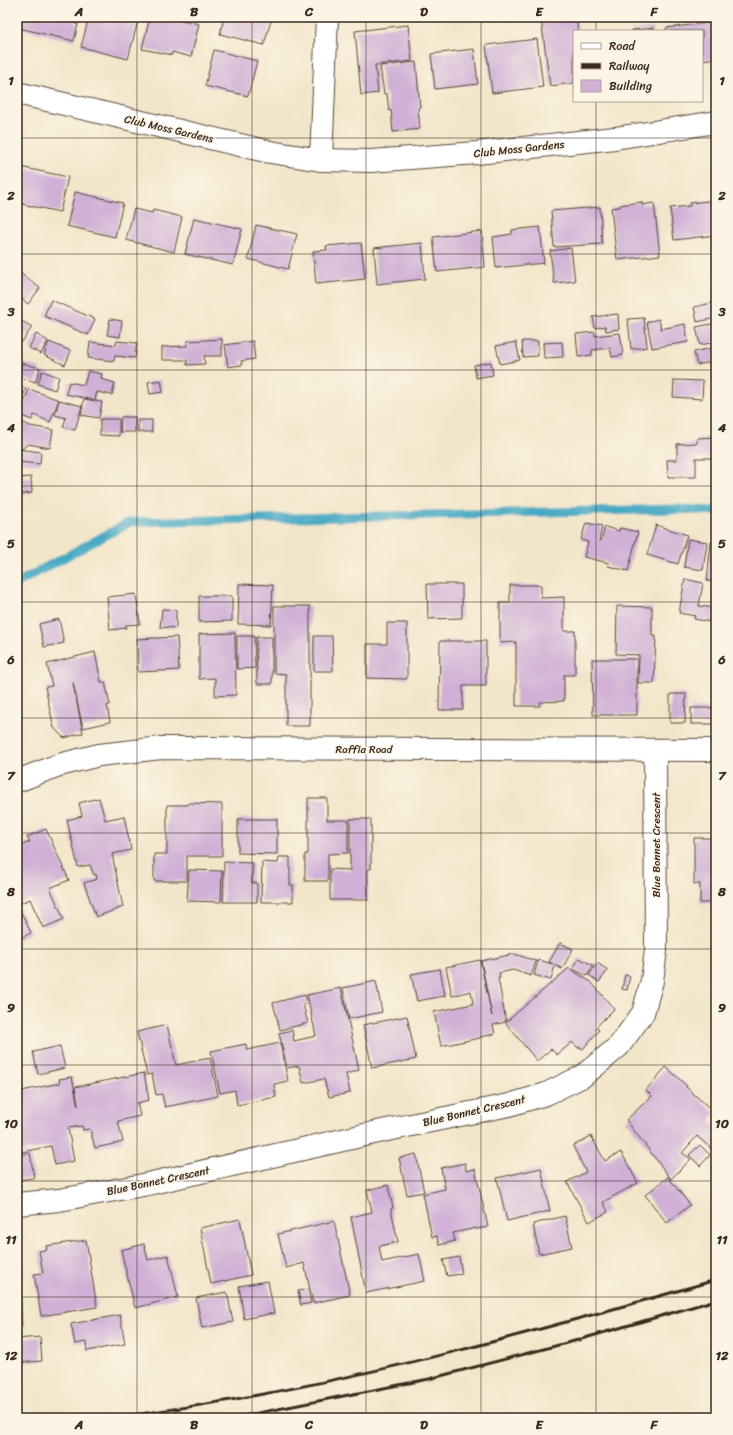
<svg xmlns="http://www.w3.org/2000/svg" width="733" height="1435" font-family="Sriracha,sans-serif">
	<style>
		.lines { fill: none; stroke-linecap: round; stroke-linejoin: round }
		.stream { stroke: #42a7c2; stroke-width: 9 }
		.building { fill: #d0b0d6 }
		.street-casing { stroke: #564638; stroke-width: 24 }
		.street { stroke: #fff; stroke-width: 22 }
		.rail { stroke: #3b2a1e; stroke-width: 3 }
		.grid { fill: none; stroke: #3b2a1e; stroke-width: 1; stroke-opacity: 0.55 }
		.labels { text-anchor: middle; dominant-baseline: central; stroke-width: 3; stroke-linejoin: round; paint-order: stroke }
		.street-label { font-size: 11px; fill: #3b2a1e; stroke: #fcf5e5 }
		.neatline { fill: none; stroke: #3b2a1e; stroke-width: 1.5 }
		.grid-label { font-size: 13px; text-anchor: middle; font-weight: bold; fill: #3b2a1e }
	</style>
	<rect width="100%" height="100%" fill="#fcf5e5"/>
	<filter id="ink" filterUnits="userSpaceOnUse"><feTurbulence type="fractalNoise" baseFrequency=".025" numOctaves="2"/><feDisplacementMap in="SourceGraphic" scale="8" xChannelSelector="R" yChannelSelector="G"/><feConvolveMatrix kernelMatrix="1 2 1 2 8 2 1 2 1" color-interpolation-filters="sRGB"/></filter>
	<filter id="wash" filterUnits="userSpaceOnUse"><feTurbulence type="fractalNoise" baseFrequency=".012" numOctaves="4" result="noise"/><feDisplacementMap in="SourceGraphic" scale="16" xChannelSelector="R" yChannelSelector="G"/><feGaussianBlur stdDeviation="0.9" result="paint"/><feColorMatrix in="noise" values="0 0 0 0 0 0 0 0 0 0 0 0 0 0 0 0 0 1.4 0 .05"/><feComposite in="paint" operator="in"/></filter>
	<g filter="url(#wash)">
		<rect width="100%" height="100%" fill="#f2e6ca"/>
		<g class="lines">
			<path class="stream" d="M17,583L130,522L677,509L716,511"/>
		</g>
		<g id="blocks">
			<g class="building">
				<path d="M22,17H77L75,24H78L74,41L19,28Z"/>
				<path d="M89,17H139L128,59L81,47Z"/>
				<path d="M150,17H169L199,24L191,57L172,52V55L142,49Z"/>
				<path d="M224,17H272L264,45L220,34Z"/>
				<path d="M557,17H576L578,31H574V83L550,86L541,19Z"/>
				<path d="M714,22L716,58L702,60V31H666V28Z"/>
				<path d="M408,25L412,61L375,65L378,93L361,95L355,31Z"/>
				<path d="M654,28V31H632V30Z"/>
				<path d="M537,39L543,87L492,93L486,45Z"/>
				<path d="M474,49L478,84L435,89L431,54Z"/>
				<path d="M214,50L257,61L248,96L205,86Z"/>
				<path d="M416,62L420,107L418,108L420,129L393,132L391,110L389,111L387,94H384L380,66Z"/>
				<path d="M20,167L68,177L60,212L17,203V182Z"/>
				<path d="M75,192L123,203L115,237L67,226Z"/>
				<path d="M716,200V235L674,240L670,208L690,206V203Z"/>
				<path d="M642,202V205L654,203L660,255L617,260L611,208L620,207V205Z"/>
				<path d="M600,207L602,244L554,247L551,211Z"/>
				<path d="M134,209L152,213L153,210L182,217L174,252L126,240Z"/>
				<path d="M194,218L242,229L233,265L185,254Z"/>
				<path d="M256,225L297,234L288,269L248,259Z"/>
				<path d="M540,227L544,263L496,268L493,237L512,234V230Z"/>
				<path d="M482,231L485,267L437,272L433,237Z"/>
				<path d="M361,243L365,279L316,284L313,251L327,250L326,246Z"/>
				<path d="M422,243L425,279L377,284L374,248Z"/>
				<path d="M571,248L575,281L554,283L550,251Z"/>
				<path d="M20,273L40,288L28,304L17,295V277Z"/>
				<path d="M51,300L95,319L88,335L44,316Z"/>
				<path d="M716,302V318L697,322L694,307Z"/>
				<path d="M618,314L619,329L606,331L605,326L595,328L593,317Z"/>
				<path d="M17,318L32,327L22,342L17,339Z"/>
				<path d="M644,318L647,347L631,349L628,319Z"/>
				<path d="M110,319L122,321L120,337L107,335Z"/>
				<path d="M659,319L661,329L685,324L688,342L652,348L647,322Z"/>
				<path d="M716,323V342L700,345L696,327Z"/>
				<path d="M595,332V336L620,333L623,355L612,357L610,348L592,350V355L578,357L576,334Z"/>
				<path d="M36,334L48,341L41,354L29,348Z"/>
				<path d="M222,339V356H204L205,364L187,365V360H162V347L187,346V341Z"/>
				<path d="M117,341L137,343L135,358L115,356L114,361L88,358L90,342L116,345Z"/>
				<path d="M253,341L255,359L241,361L242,365L228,367L225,345Z"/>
				<path d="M522,341H538V356L523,357Z"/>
				<path d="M49,342L71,351L65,365L44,355Z"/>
				<path d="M516,342L520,360L500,364L496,346Z"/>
				<path d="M562,342L563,357L544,358L543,343Z"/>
				<path d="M716,347V361L697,365L694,352Z"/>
				<path d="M491,362L493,375L476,378L474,365Z"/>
				<path d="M22,363L40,368L36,382L18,377Z"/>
				<path d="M42,371L59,377L55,390L38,384Z"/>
				<path d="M88,371L102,374L101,379L115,383L112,395L97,392L95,400L66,394L69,382L84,385Z"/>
				<path d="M161,380L163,392L150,394L148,382Z"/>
				<path d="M674,380L703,381L702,399L673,397Z"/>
				<path d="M17,385L26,388L18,411H17Z"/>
				<path d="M29,389L59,400L50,422L34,415L32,420L19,415Z"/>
				<path d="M84,399L102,402L99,418L81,415Z"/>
				<path d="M59,400L82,406L75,430L63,427L66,418L55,415Z"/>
				<path d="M121,417H135V432H120Z"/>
				<path d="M17,419L30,426L53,430L50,448L28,444L22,449L17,446Z"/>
				<path d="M100,419H119V436L100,435Z"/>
				<rect x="138" y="420" width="14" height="12"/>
				<path d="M716,437V458H696V477H668L667,460H677V444L697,443V438Z"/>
				<path d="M17,449L41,452L40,464L17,462Z"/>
				<path d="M31,477L32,493L17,495V478Z"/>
				<path d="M586,523L602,526L599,541H601L605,527L619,531L620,528L638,532L628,571L608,566L609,563L584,557L588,542L581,540Z"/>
				<path d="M656,525L687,535L678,564L647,555Z"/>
				<path d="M688,539L707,542L703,570L684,567Z"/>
				<path d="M711,542H716V582L707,581Z"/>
				<path d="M685,579L703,583L699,606L716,608V623L694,619L695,616L679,613Z"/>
				<path d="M239,584L273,585L271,625L238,624Z"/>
				<path d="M427,584H462V618L428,619Z"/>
				<path d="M510,585H541V598L564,597V631H575V675H564V701L540,702V706H516V642L500,643V603H510Z"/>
				<path d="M136,594L140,624L126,625V628L110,630L107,597Z"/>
				<path d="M199,596H232V621L199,622Z"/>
				<path d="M274,606H310V726H286V674L274,673Z"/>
				<path d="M617,606L652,607V636H656L654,683H638L639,655L616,654Z"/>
				<path d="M162,609L176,610V628L160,627Z"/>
				<path d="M59,619L64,643L44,647L39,624Z"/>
				<path d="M387,623H407V679L367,678V644H387Z"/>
				<path d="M235,633L236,695L215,696V678L199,679V634Z"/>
				<path d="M237,636H254L255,668L237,669Z"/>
				<path d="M314,636H332L333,671H314Z"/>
				<path d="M177,637L179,670L138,672L137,639Z"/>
				<path d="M256,637H272V684H257Z"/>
				<path d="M440,641H486V686H463V710H439Z"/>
				<path d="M95,652L101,682H105L110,705H107L110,722L83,728L73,683L83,733L64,738L54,728L45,687L52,686L47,664Z"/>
				<path d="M592,659H637V715H593Z"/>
				<path d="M670,694H686L685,723H670Z"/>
				<rect x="691" y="708" width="25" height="16"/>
				<path d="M99,798L105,820L124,816L131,850L112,854L123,907L96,917L84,883L97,879L96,874L94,875L90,865L78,867L67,820L82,816L79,803Z"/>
				<path d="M308,798H327V820H348V853L328,854V881H305V854H308Z"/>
				<path d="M188,803L222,804V856H187V881H154V854H167V805H188Z"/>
				<path d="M238,819H277V854L238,853Z"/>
				<path d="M350,819H371V869H368V900H330V869L350,870Z"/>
				<path d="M46,829L69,880L50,888L64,919L43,928L30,899L17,905V876L20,875L17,870V847L30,842L27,837Z"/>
				<path d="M694,838H714V861H716V903H700V884H694Z"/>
				<path d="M279,857H290V885H293V902H261L262,862L278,863Z"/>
				<path d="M224,862L253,863L252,883H257V902H223Z"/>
				<path d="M189,870L222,871L221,902L187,901Z"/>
				<path d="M18,906L31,933L17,940V907Z"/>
				<path d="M560,943L573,949L562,969L555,965L551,980L534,975L538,960L553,964L549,962Z"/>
				<path d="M514,954L536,961L531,976L513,970L499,973L500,978H498L506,1022L569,968L591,982L614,1009L599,1024L596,1028L599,1030L583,1049L580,1047L578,1048L572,1042L557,1055L551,1049L537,1061L505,1022L493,1025L495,1034L480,1037V1038L441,1046L434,1012L473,1004L471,991L452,996L446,967L480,960L492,1016L481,961Z"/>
				<path d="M579,958L593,965L587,976L573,969Z"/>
				<path d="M597,963L608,970L599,982L589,975Z"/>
				<path d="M440,969L445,996L417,1001L411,974Z"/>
				<path d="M625,975L630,976L627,990L622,989Z"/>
				<path d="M376,981L382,1012L349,1019L343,988Z"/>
				<path d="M341,988L359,1070L346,1074L350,1093L329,1097L324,1079L303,1083L299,1066L287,1068L279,1033L292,1030L294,1041L316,1036L307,995Z"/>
				<path d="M305,995L307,1004H303L308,1023L280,1030L273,1003Z"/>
				<path d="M407,1016L416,1059L372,1068L363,1025Z"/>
				<path d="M167,1025L176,1065L210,1058L218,1096L165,1107L162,1094L156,1095L152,1074L147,1075L137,1032Z"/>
				<path d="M280,1043L288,1081L274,1084L276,1097L237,1105L235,1090L220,1093L211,1051L246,1044L247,1050Z"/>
				<path d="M60,1046L65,1068L38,1074L33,1052Z"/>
				<path d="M666,1067L687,1086L686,1087L715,1113L710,1118L712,1120L710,1122L716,1127V1153L697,1136L682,1153L691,1159L671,1179L626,1120L652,1096L646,1090Z"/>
				<path d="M144,1073L149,1100L137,1103L140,1116L118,1121L123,1142L95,1148L90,1129L83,1130L82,1126L68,1128L74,1161L55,1165L51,1146L18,1153L17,1136L21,1135L17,1113V1092L60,1083L59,1079L72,1077L78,1106L75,1087Z"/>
				<path d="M591,1136L605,1161L621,1152L638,1183L603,1202L608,1212L589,1222L567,1182L586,1172L573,1146Z"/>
				<path d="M700,1145L710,1155L700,1166L689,1155Z"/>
				<path d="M30,1153L34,1178L17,1180V1155Z"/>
				<path d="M416,1154L424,1192L407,1195L399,1158Z"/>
				<path d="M465,1163L466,1171L475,1169L488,1227L476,1229V1228L453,1233L455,1241L439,1245L437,1236L432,1237L423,1194L445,1189L441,1168Z"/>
				<path d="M541,1168L550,1211L507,1221L497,1178Z"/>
				<path d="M668,1177L690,1205L667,1223L645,1195Z"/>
				<path d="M388,1185L393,1208L391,1209L398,1242L379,1246L382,1262L419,1254L425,1281L366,1293L351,1217L372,1212L367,1190Z"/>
				<path d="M565,1216L572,1247L539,1254L533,1224Z"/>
				<path d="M240,1219L251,1275L211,1284L200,1228Z"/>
				<path d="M334,1221L350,1295L313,1303L304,1263L286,1268L278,1234Z"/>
				<path d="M86,1240L97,1307L41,1316L34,1274L43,1273L39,1251L47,1250L46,1246Z"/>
				<path d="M144,1244L148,1260L168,1255L178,1297L135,1308L121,1250Z"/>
				<path d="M459,1257L462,1274L447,1276L443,1260Z"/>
				<path d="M17,1268H21L22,1285H20L22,1327H17Z"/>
				<path d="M268,1281L274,1313L244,1319L239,1286Z"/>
				<path d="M308,1289L311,1303L301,1305L298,1291Z"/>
				<path d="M227,1292L233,1322L202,1328L196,1298Z"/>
				<path d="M120,1315L125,1344L87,1351L86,1342L75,1344L71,1324Z"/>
				<path d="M40,1337L42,1361L17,1363V1339Z"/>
			</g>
		</g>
	</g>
	<g filter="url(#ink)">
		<use href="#blocks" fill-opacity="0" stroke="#564638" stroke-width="1"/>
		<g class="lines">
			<g class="street-casing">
				<g id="street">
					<path d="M17,93L270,152L321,160L371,161L477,153L615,138L716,122"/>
					<path d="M321,160L327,17"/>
					<path d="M17,781L59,765L99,755L161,748L716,750"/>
					<path d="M17,1204L59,1200L143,1185L387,1130L509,1105L546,1094L583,1076L619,1046L643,1013L652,981L656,950L655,750"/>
				</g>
			</g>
			<use href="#street" class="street"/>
			<g class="rail">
				<path d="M107,1418C137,1415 166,1410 194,1406C372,1378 544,1329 716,1280"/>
				<path d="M233,1418L429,1379L578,1340L716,1300"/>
			</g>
		</g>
	</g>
	<path class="grid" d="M137,17V1418M252,17V1418M366,17V1418M481,17V1418M596,17V31M596,101V1418M17,138H716M17,254H716M17,370H716M17,486H716M17,602H716M17,718H716M17,833H716M17,949H716M17,1065H716M17,1181H716M17,1297H716"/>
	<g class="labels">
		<g class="street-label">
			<text transform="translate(169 129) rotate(13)">Club Moss Gardens</text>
			<text transform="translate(519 149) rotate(-6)">Club Moss Gardens</text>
			<text x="364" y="749">Raffia Road</text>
			<text transform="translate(656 845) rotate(-90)">Blue Bonnet Crescent</text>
			<text transform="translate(474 1111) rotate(-13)">Blue Bonnet Crescent</text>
			<text transform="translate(158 1181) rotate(-12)">Blue Bonnet Crescent</text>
		</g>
	</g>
	<rect width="733" height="1435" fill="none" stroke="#fcf5e5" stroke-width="44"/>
	<rect x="573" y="30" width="130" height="72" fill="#fcf5e5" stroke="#afa495"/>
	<rect x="581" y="43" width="20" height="6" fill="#ffffff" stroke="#afa495"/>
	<text x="609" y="50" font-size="12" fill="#3b2a1e">Road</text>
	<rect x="581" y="63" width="20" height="6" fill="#3b2a1e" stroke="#afa495"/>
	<text x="609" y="70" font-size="12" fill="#3b2a1e">Railway</text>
	<rect x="581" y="80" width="20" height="12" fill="#d0b0d6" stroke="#afa495"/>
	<text x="609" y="90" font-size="12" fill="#3b2a1e">Building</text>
	<rect x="22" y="22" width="689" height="1391" class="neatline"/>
	<g class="grid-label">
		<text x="79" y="16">A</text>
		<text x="194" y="16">B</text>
		<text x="309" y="16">C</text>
		<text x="424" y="16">D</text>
		<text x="539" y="16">E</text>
		<text x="654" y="16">F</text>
		<text x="11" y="85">1</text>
		<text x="722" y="85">1</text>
		<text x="11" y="200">2</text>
		<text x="722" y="200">2</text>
		<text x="11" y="316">3</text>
		<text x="722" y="316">3</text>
		<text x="11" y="432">4</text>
		<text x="722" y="432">4</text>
		<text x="11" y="548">5</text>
		<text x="722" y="548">5</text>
		<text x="11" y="664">6</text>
		<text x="722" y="664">6</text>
		<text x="11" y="780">7</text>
		<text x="722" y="780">7</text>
		<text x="11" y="896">8</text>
		<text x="722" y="896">8</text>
		<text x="11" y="1012">9</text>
		<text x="722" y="1012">9</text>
		<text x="11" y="1128">10</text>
		<text x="722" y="1128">10</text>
		<text x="11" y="1244">11</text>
		<text x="722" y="1244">11</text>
		<text x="11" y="1360">12</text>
		<text x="722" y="1360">12</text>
		<text x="79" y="1429">A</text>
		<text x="194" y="1429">B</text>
		<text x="309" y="1429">C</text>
		<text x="424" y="1429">D</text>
		<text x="539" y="1429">E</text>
		<text x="654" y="1429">F</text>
	</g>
</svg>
